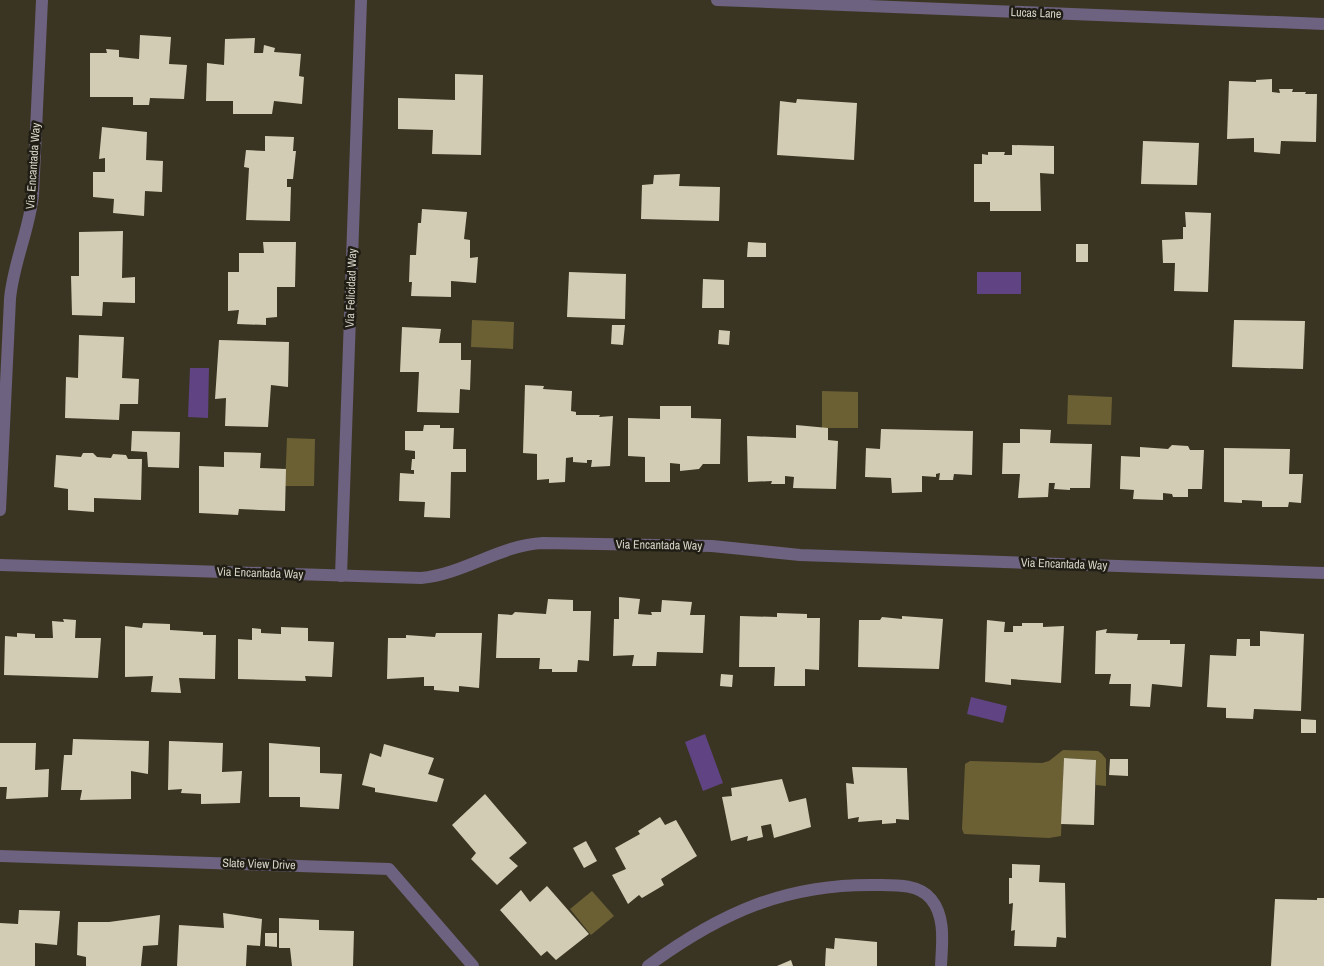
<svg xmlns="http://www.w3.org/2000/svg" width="1324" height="966" font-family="'Archivo Narrow',sans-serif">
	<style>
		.green { fill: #6b5f34 }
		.water { fill: #5f4382 }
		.building { fill: #d2ccb4 }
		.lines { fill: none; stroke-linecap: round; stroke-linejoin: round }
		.minor { stroke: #6d627f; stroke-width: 12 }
		.labels { text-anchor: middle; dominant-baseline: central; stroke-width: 5; stroke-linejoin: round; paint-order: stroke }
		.street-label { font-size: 12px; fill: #d7d4c8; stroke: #1f1d14 }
	</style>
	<rect width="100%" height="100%" fill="#3a3522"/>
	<g class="green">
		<path d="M472,320L514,322L513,349L471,347Z"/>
		<path d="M822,391L858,392V428H822Z"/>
		<path d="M1068,395L1112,397L1111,425L1067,424Z"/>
		<path d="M287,438L315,439L314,486H285Z"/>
		<path d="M1063,750L1098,751L1102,754L1106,759V786L1096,785V760L1064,758L1061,836L1049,838L964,834L962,829L965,764L970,761L1042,763L1049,761Z"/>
		<path d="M592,891L614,916L591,935L570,909Z"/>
	</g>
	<g class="water">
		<rect x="977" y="272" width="44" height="22"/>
		<path d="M190,368H209L208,418L188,417Z"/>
		<path d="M971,697L1007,706L1003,723L967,714Z"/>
		<path d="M705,734L723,783L703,791L685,742Z"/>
	</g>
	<g class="building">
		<path d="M140,35L171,37L169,64L187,65L184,99L150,98L149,105H133V97H90V53H107L106,49L119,50V57L139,59Z"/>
		<path d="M255,38L254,53H263L264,45L275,48L274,52L301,54L299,76L304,77L302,104L274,101L272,114H233V101H206L207,63L224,65L225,39Z"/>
		<path d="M455,74L483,75L481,155L432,154L433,130L398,129V98L455,100Z"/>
		<path d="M1272,79V92L1280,93L1279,89H1293L1292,92H1306L1305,94H1317L1316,142L1281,141L1280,154L1254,152V138L1227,139L1229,81L1256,82V80Z"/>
		<path d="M797,99L857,103L854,160L777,155L780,101L796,103Z"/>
		<path d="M102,127L147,132L146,160L163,161L162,192L145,191L144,216L113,213L114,199L93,197V172H105V158L99,159Z"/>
		<path d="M265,136L294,137L293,151H296L293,179H287V187H291L290,221L246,220L249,168L244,167L246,150L265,151Z"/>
		<path d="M1143,141L1199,143L1197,185L1141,184Z"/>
		<path d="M1012,145L1054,146V174L1040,173L1041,211H990V202H974V164H982V154L988,155V152H1005L1004,155H1012Z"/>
		<path d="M680,174L679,186L720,187L719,221L641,219L642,185L653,184L654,175Z"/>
		<path d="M422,209L467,212L464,239L470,240V258L478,257L476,283L451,281V297L411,296L412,282H409L410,255H416L418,223H421Z"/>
		<path d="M1185,212L1211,213L1208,292L1174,291L1175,263H1163L1162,240L1183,239V227H1186Z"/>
		<path d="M123,231L122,278L135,277V303L103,302L102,316L72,315L71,276H79V232Z"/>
		<path d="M263,242H296L295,287H277V317L266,318V325L237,324L239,310L228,311V272H239V253H264Z"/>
		<path d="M748,242L766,243V257H747Z"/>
		<rect x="1076" y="244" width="12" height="18"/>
		<path d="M569,272L626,274L625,319L567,317Z"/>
		<path d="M703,279L724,280V308H702Z"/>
		<path d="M1234,320L1305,321L1303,369L1232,367Z"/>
		<path d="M612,325H625L623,345L611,344Z"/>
		<path d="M402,327L441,329L439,343H461V360H471L470,390L460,389L459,413L417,412L419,372H400Z"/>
		<path d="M719,330L730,331L729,345L718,344Z"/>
		<path d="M79,335L124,337L122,378L139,379L138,404H120L119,420L65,418L66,377L78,378Z"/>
		<path d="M219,340L289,342L288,387L271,385L268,427L225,426L226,398L215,399Z"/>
		<path d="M525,385L544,386L543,389L572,391L571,411L576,412V415H600L599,417L613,416L610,466L591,467L592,460H587V463L573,462V457L566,458L565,482L549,483V479L537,480V454L523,453Z"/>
		<path d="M660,406H691V418L721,419L720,464H703L699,469L680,471V464L670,463V482H645V457L628,456V418L660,419Z"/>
		<path d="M424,425H440V428H454L453,449H466V472H451L450,518L424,517L425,502L399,501L400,473L414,474V470H411L412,459H415V451L405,450V431H423Z"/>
		<path d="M796,425L828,428V440L838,441L836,489L793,488L794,477L785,476V484H771L772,481L748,482L747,436L796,438Z"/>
		<path d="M881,429L973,431L972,475L954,474L953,480H939L940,473L936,474V477L922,476V492L892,493L891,478L865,477L866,448L880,449Z"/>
		<path d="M1020,429L1051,430L1050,443L1092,444L1090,488H1070V490L1054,489L1055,483H1049L1048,497L1018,498L1020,474H1002L1003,443H1020Z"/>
		<path d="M132,431L180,432L179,468L148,467L147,452L131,451Z"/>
		<path d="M1172,445L1188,446L1190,450H1204L1202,489H1188V497H1173L1172,494L1163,493V500L1133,499L1134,490L1120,489L1121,456L1140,457V447L1168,449Z"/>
		<path d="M1224,448L1290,449L1289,474H1303L1301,503L1289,502L1288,507H1262V501L1242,500V503L1224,502Z"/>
		<path d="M224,452L261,453L260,468L286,469L285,511L239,509L238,515L199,513V466L224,467Z"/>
		<path d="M83,453H93L97,457L111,458L113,454L126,455L128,459H142L141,500L94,498V512L68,510V489L54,487L56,455L81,457Z"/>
		<path d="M619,597L640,599L638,614L652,615L651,612H661L662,600L692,602L690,615H705L703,653L657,652L656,666H632L634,655L613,656L614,619H619Z"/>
		<path d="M548,599L573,600V611H591L589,661L578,660L577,672H552V669H539L540,658H496L498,614L512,615L515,612L546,614Z"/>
		<path d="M777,613L807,614V618H820L819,670L805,669V686H774L775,667H739L740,616L777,617Z"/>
		<path d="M902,616L943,619L939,669L858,667L859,620H880L882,617L902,619Z"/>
		<path d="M63,619L76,620L75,638H101L98,678L4,675L5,636L17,637V633L35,634V638H53L52,621L64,622Z"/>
		<path d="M987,620L1005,622L1004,632H1013V626H1022V623H1043V627L1064,626L1061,683L1011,679V685L985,682Z"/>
		<path d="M143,623L170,624V630L203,632V635H216L215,679L179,678L181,693L151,692L153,676L125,677V626L142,628Z"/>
		<path d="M281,627L308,628V641L334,642L332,677L305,676L306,681L238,679V639L252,640V628L261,629V633L281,634Z"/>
		<path d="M1107,629L1106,633L1138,634L1137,640H1170V644H1185L1182,687L1152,684L1150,707L1130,706L1131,684H1109L1111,674H1095L1096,631Z"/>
		<path d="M1260,631L1304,634L1301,711L1254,709L1253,719L1226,718V708L1207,707L1210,655L1236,656L1237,639H1250V646H1260Z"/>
		<path d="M436,633H482L479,688L459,686V692L434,690V686H424V677L387,679L388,638H406V635L435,637Z"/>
		<path d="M721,674L733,675L732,687L720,686Z"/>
		<path d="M1301,719L1316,720V733H1301Z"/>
		<path d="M73,739L149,741L148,774L131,771V799L80,800L82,790H61L64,755H72Z"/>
		<path d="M169,741L223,743L222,772L242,771L240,803L201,804V794L181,793L182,789L168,790Z"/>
		<path d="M0,743H36L35,770L49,769L48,797L6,799L7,787H0Z"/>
		<path d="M269,743L320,747V773L342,774L339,809L300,807V797H269Z"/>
		<path d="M384,744L434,758L428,774L444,779L437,802L375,792V788L362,785L370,753L381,757Z"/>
		<path d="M1064,758L1096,760L1094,825L1061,824Z"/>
		<path d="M1110,759H1128V776L1109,775Z"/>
		<path d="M852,767L907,768L909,820L896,819V823L882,824V820L858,822L859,817L848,819L846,783L854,784Z"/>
		<path d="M782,779L789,802L806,798L811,827L774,838L771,824L761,826L763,837L747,841L748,836L731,841L722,797L732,796L731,788Z"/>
		<path d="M485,794L527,843L509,858L518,866L497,885L471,859L476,853L452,825Z"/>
		<path d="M660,817L665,825L676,820L697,856L661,879L664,885L642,898L639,895L628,904L612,875L626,869L615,848L640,834L638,831Z"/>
		<path d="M586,841L597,861L584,868L573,848Z"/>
		<path d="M1012,864L1040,865L1039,882L1065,883L1066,938L1057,937L1056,947L1014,946L1015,930L1011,931L1013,903L1009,904V878H1012Z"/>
		<path d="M547,886L589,934L556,960L547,951L541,956L500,910L521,890L530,902Z"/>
		<path d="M1317,898H1324V966H1271L1275,899L1317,900Z"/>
		<path d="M19,910L60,911L57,945L35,943V966H0V923L18,924Z"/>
		<path d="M223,913L262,919L260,946L247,945L246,966H177L179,925L224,928Z"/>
		<path d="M160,915L158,945L143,946L141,966H86V957L77,955L78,922H109Z"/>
		<path d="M279,918L319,920V930L354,931L353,966H292L290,948H279Z"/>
		<path d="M265,933H277V947L265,946Z"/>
		<path d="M835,938L877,942V966H825L826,948L834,949Z"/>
		<path d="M791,960L793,966H777Z"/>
	</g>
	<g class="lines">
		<g class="minor">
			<path d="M717,0L1324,24"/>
			<path d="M0,510L10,299C13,264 29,231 33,195L42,0"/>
			<path d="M0,565L421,578C464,574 500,545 543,543L712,546L800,555L1324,573"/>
			<path d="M341,576L361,0"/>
			<path d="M0,856L389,869L473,966"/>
			<path d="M648,966C720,913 786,883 878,885C895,885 919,884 931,899C946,917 942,944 941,966"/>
		</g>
	</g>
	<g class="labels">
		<g class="street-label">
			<text transform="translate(1036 13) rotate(2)">Lucas Lane</text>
			<text transform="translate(33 166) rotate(-86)">Via Encantada Way</text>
			<text transform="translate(351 288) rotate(-88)">Via Felicidad Way</text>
			<text transform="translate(659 545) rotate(1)">Via Encantada Way</text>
			<text transform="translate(1064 564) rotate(2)">Via Encantada Way</text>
			<text transform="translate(260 573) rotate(2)">Via Encantada Way</text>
			<text transform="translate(259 864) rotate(2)">Slate View Drive</text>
		</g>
	</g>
</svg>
